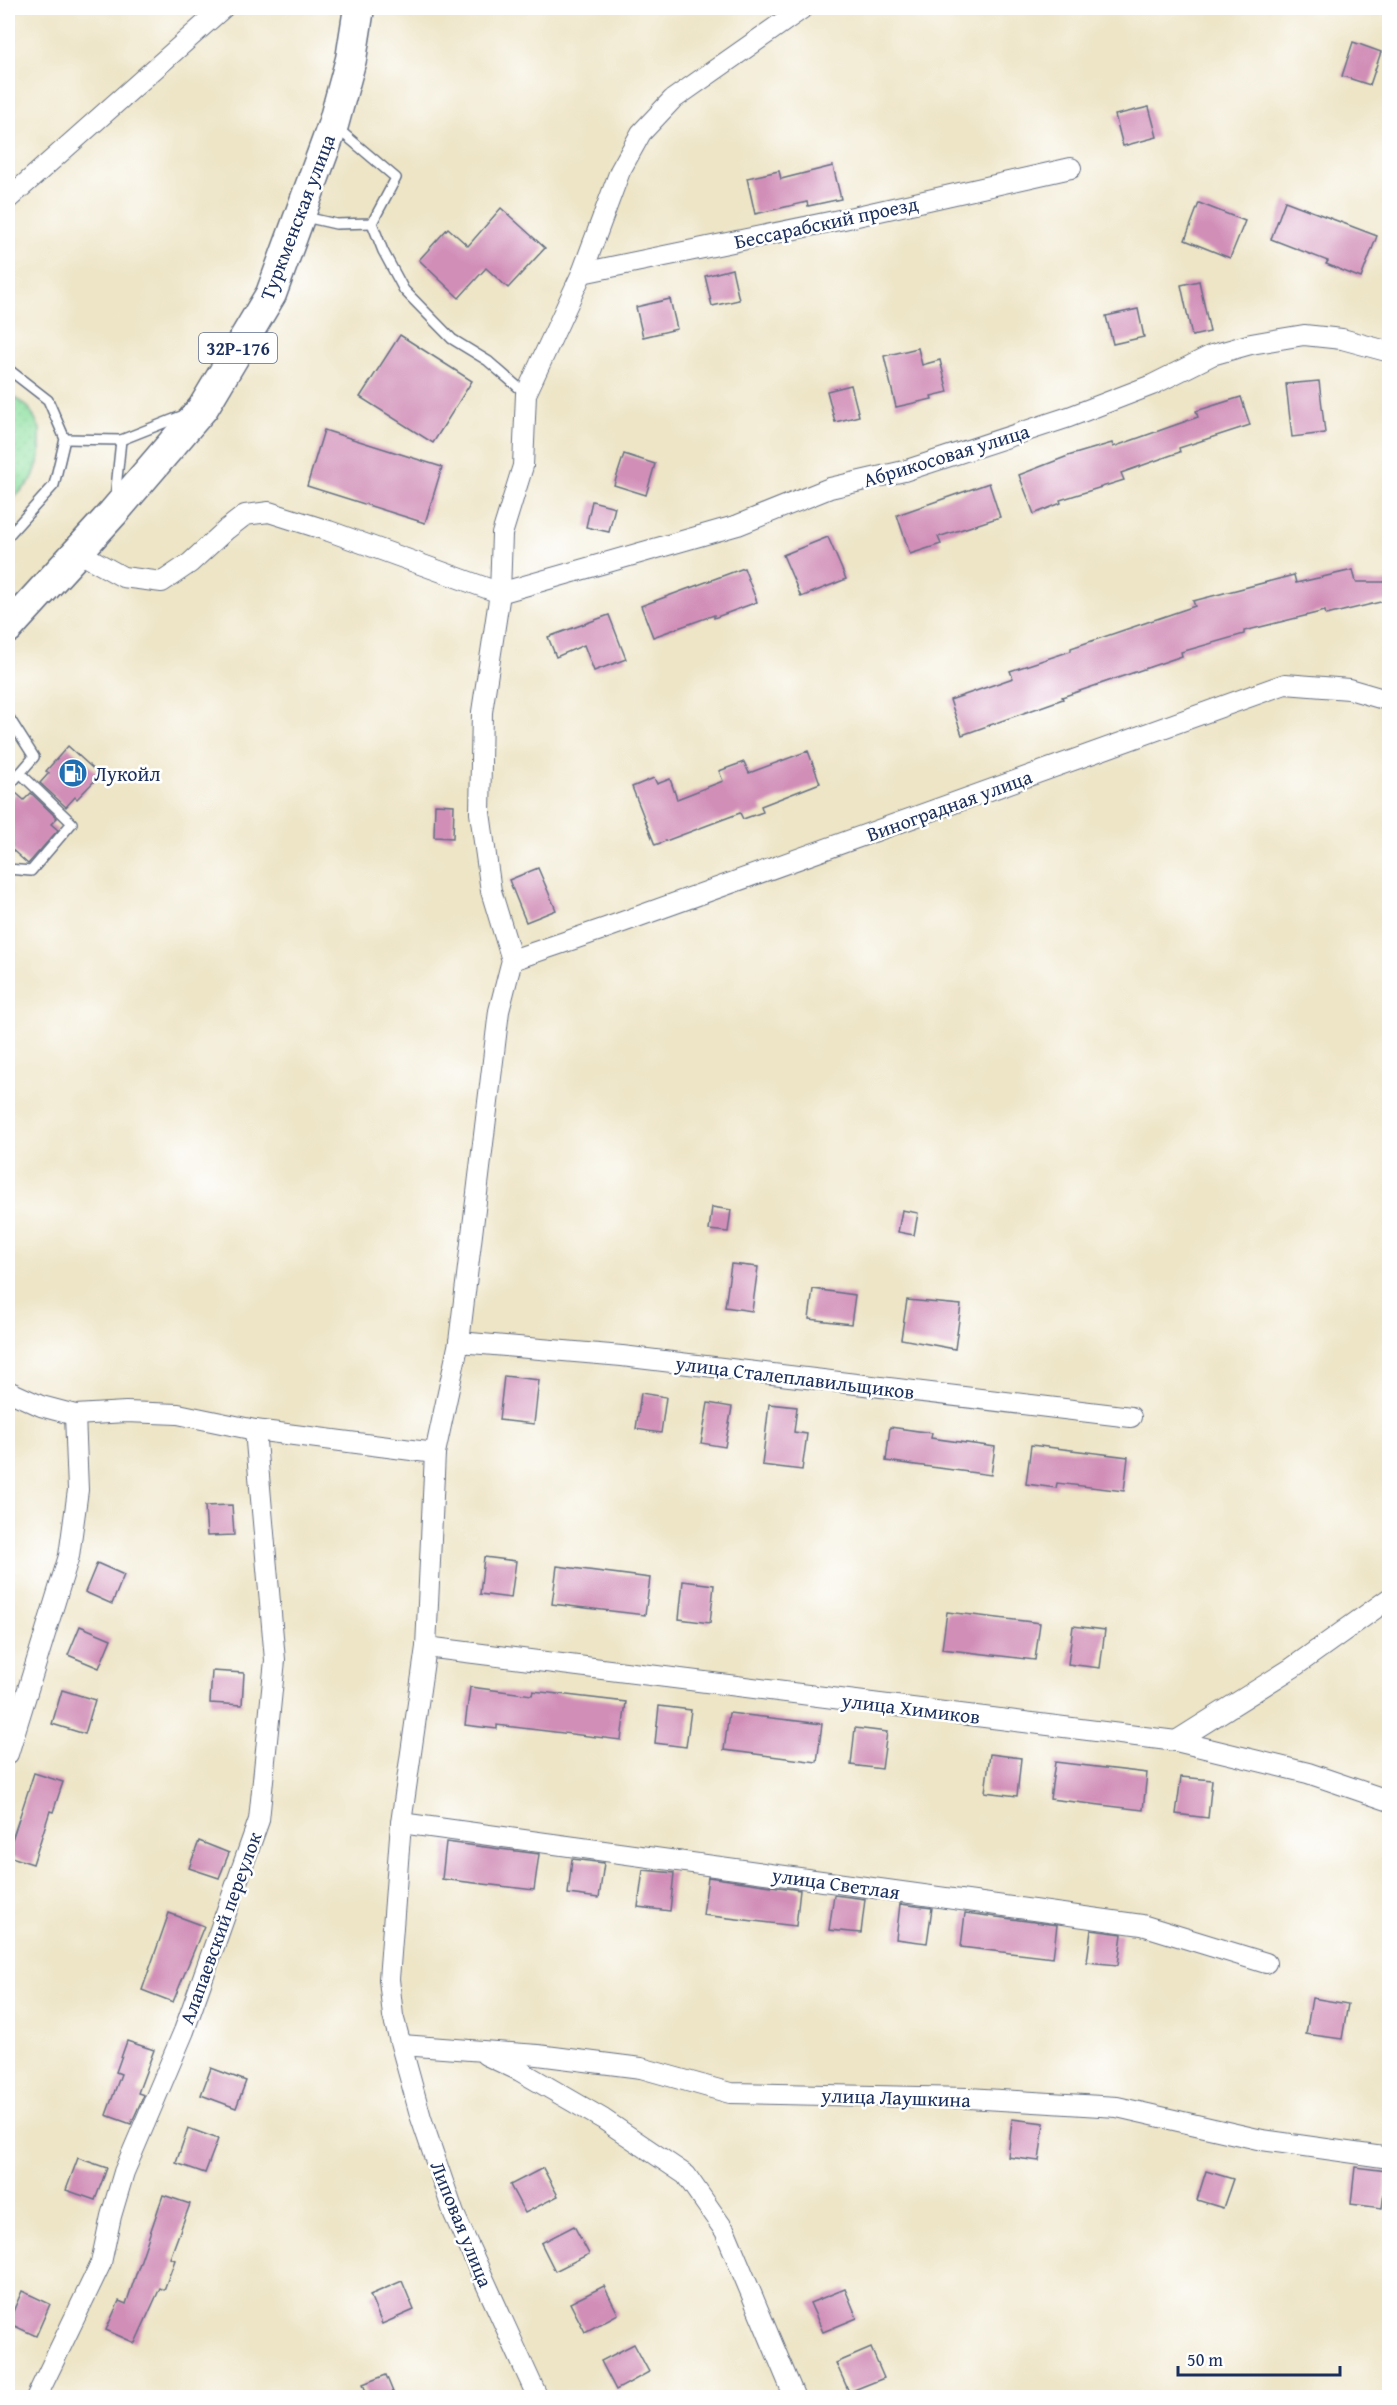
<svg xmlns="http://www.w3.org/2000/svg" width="1397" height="2405" font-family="'Gentium Book Plus',serif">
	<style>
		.grass { fill: url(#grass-dots); stroke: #54877e; stroke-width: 1.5 }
		.building { fill: #d18fb8 }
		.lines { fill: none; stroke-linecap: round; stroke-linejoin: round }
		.service-casing { stroke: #656f83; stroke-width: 12 }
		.minor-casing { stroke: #656f83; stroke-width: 22 }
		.primary-casing { stroke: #656f83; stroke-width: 33 }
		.service { stroke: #fff; stroke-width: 9 }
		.minor { stroke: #fff; stroke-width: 20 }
		.primary { stroke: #fff; stroke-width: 30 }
		.labels { text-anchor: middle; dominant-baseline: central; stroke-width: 5; stroke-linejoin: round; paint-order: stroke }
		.shield { fill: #fff; stroke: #5f6d8e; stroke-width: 1.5 }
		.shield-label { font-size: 18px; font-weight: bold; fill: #1b2f5e }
		.street-label { font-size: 20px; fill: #1b2f5e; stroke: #fff }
		.poi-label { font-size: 20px; fill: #1b2f5e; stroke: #fff; text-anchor: start }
	</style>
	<defs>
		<pattern id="grass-dots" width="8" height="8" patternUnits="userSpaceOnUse" patternTransform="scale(1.5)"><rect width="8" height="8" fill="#8ddf9f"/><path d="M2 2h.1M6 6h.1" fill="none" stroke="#79c08b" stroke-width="1.8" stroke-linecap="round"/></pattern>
	</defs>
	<rect width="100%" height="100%" fill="#fff"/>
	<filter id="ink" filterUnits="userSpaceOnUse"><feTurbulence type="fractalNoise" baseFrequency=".0167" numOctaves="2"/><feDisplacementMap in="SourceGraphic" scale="12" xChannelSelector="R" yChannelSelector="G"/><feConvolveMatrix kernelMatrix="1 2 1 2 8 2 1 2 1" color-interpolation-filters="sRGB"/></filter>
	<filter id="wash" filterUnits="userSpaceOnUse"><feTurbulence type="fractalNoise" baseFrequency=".008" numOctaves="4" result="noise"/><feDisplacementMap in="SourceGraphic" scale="24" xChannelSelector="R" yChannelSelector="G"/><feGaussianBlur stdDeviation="1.35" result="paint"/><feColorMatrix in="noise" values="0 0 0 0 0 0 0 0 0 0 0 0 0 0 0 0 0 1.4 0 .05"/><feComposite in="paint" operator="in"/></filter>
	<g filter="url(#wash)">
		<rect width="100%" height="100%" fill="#eee5c7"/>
		<path class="grass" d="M8,392L29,408L40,429V457L32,480L8,504Z"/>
		<g id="blocks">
			<g class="building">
				<path d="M1353,42L1381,52L1370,85L1342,76Z"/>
				<path d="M1149,107L1157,137L1123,146L1115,115Z"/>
				<path d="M833,166L841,199L808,206L807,202L755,214L747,178L779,171L781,179Z"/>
				<path d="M1285,201L1377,236L1361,278L1326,264L1328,261L1271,239Z"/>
				<path d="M1199,203L1245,221L1230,258L1185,240Z"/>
				<path d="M501,208L545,248L508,288L486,268L459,298L419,260L448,228L468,246Z"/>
				<path d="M732,269L739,300L712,306L705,276Z"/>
				<path d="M1199,281L1210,332L1192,336L1181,285Z"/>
				<path d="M670,299L677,329L643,337L636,307Z"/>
				<path d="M1138,309L1144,337L1113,344L1106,316Z"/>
				<path d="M400,335L472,381L433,443L360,397Z"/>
				<path d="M918,348L922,365L940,360L948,392L931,396L932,399L896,407L884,356Z"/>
				<path d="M1319,381L1325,433L1292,437L1286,384Z"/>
				<path d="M851,385L859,416L835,422L827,391Z"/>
				<path d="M1241,397L1250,425L1179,448L1180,452L1121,473L1124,480L1060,500L1061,503L1034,514L1019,475L1068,456L1112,443L1113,447L1198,417L1196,411Z"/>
				<path d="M324,430L442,467L425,523L307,486Z"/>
				<path d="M624,454L655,464L646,495L614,485Z"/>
				<path d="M989,483L1000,517L938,537L941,544L910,554L897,515Z"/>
				<path d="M592,501L615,507L609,532L586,527Z"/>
				<path d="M828,537L846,579L801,597L783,555Z"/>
				<path d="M744,568L757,602L714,618V615L653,637L641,606Z"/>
				<path d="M1353,570L1356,582H1389V600L1326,615L1325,611L1244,631V634L1181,652L1182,656L1062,697L1063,699L962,735L950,700L1013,678L1010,671L1071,651V648L1195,606L1193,601L1294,575L1296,583Z"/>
				<path d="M609,615L626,659L594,671L584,645L556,657L548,637Z"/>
				<path d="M68,746L100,775L77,799L75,797L66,807L40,783L49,773L46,771Z"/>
				<path d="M808,751L820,783L761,806L763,812L743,819L740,813L655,845L632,787L654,778L657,784L670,779L677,799L723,781L719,771L744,762L749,773Z"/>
				<path d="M16,793L24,800L31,793L57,818L51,824L58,830L28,864L8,846V803Z"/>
				<path d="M435,804L454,805L453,838L434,837Z"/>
				<path d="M538,868L556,910L526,922L509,880Z"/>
				<path d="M712,1207L731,1210L728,1232L709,1230Z"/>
				<path d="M902,1210L918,1213L914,1235L898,1232Z"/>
				<path d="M731,1264L758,1267L752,1311L725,1307Z"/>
				<path d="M813,1289L855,1295L851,1324L809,1319Z"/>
				<path d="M907,1300L961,1305L955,1349L901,1339Z"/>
				<path d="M504,1376L539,1380L534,1424L499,1420Z"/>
				<path d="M641,1393L666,1397L661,1433L636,1429Z"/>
				<path d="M708,1403L732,1407L725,1447L701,1443Z"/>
				<path d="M769,1404L797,1407L794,1432L807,1434L802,1470L762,1465Z"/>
				<path d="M890,1427L932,1433L931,1438L995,1447L991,1475L886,1461Z"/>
				<path d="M1031,1445L1128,1457L1124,1491L1057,1483L1056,1488L1026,1484Z"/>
				<path d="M232,1505L234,1535L207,1536L205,1506Z"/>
				<path d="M484,1557L516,1561L511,1598L480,1594Z"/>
				<path d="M97,1563L124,1575L112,1604L85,1592Z"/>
				<path d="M557,1566L650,1578L645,1615L552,1604Z"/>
				<path d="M683,1581L714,1585L710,1623L679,1619Z"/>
				<path d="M947,1612L1040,1623L1035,1660L942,1649Z"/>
				<path d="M80,1626L111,1639L99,1668L68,1655Z"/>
				<path d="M1073,1626L1105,1630L1100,1668L1068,1664Z"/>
				<path d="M212,1671L244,1673L242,1705L210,1703Z"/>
				<path d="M470,1687L532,1695L533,1691L626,1702L621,1740L497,1725V1729L465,1725Z"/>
				<path d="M62,1690L95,1700L85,1734L52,1724Z"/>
				<path d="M659,1706L691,1710L686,1747L655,1743Z"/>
				<path d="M729,1713L822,1724L817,1762L724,1750Z"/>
				<path d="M855,1728L887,1732L882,1769L851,1765Z"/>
				<path d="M990,1754L1021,1758L1017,1796L985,1792Z"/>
				<path d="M1055,1762L1147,1773L1143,1810L1050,1799Z"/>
				<path d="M34,1773L63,1782L53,1812L50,1811L33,1864L8,1856V1852Z"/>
				<path d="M1181,1777L1212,1780L1208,1818L1176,1814Z"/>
				<path d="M199,1841L229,1853L219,1878L189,1868Z"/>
				<path d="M446,1842L539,1854L534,1890L442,1879Z"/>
				<path d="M572,1859L604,1863L599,1898L568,1894Z"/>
				<path d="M643,1870L674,1873L670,1911L638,1907Z"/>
				<path d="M708,1877L800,1890L796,1926L703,1915Z"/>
				<path d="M834,1895L865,1899L861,1933L829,1930Z"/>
				<path d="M900,1904L932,1908L927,1943L896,1939Z"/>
				<path d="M169,1913L204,1926L173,2002L142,1990Z"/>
				<path d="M965,1913L1057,1925L1053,1958L961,1947Z"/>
				<path d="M1091,1930L1122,1934L1118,1965L1087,1962Z"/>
				<path d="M1312,1998L1348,2004L1342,2039L1306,2034Z"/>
				<path d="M127,2041L154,2050L138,2093L144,2095L131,2124L106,2115L121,2074L116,2072Z"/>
				<path d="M211,2068L246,2081L236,2108L201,2095Z"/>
				<path d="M1012,2119L1044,2123L1039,2161L1008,2157Z"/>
				<path d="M188,2128L218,2139L205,2173L176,2163Z"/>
				<path d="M78,2158L107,2168L95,2200L66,2190Z"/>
				<path d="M1355,2167L1387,2171L1382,2208L1351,2204Z"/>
				<path d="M543,2168L558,2196L525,2213L510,2185Z"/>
				<path d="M1206,2171L1233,2179L1223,2208L1197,2200Z"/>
				<path d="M163,2195L190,2204L170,2258L175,2260L164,2290L160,2288L135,2343L106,2330L119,2301L126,2304Z"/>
				<path d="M574,2226L589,2254L555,2271L541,2243Z"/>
				<path d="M402,2281L414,2310L382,2324L370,2295Z"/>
				<path d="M604,2286L618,2314L585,2332L570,2303Z"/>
				<path d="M845,2289L857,2318L823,2332L810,2303Z"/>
				<path d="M22,2291L50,2304L36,2336L8,2323Z"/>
				<path d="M634,2344L649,2372L616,2390L601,2361Z"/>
				<path d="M871,2348L884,2378L849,2392L836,2363Z"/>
				<path d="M386,2375L395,2397H368L363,2384Z"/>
			</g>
		</g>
	</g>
	<g filter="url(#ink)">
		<use href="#blocks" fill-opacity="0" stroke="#656f83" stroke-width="1.5"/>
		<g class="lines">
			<g class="service-casing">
				<g id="service">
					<path d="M305,217L336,224L372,223L396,178L337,128"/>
					<path d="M372,223L383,251L404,290L452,339L488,361L526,394"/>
					<path d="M8,369L48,400L65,439L54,485L8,536"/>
					<path d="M65,439L121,440L184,415"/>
					<path d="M115,498L121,440"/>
					<path d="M8,716L34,757L8,787"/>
					<path d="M8,869L31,871L72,823L20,773"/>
				</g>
			</g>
			<g class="minor-casing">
				<g id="minor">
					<path d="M8,199L223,8"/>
					<path d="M582,273L844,219L1071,168"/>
					<path d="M78,552L123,577L162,582L190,563L227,529L245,515L269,512L329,531L500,593L738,525L830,488L904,471L1069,417L1152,385L1212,355L1251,344L1304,335L1342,339L1390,352"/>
					<path d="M512,960L606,928L1285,684L1349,689L1390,701"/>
					<path d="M459,1342L622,1356L1131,1417"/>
					<path d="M8,1391L41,1406L75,1415L126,1412L178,1414L255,1430L435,1453"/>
					<path d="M426,1647L1176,1741L1308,1773L1390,1801"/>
					<path d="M1176,1741L1292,1668L1390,1598"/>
					<path d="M8,1754L69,1556L78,1490L75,1415"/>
					<path d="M401,1823L1142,1925L1266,1963"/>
					<path d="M402,2045L538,2055L641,2068L730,2093L968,2098L1117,2107L1262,2140L1390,2158"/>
					<path d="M486,2055L520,2071L603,2119L686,2175L725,2231L795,2398"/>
					<path d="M36,2398L101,2263L111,2216L124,2172L184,2031L259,1820L275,1660L255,1430"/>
					<path d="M538,2398L454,2214L421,2118L393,2016L389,1979L401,1823L426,1647L435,1453L459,1342L499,1011L512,960L491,891L480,813L482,712L500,593L502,534L523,466L526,394L582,273L620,171L641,133L672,100L803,8"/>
				</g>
			</g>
			<g class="primary-casing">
				<path id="primary" d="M8,628L113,513L203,408L271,294L333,125L351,59L359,8"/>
			</g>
			<use href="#service" class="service"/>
			<use href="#minor" class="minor"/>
			<use href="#primary" class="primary"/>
		</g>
	</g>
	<defs>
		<g id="fuel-disc" transform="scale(1.5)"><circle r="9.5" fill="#1f6fb2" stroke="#fff"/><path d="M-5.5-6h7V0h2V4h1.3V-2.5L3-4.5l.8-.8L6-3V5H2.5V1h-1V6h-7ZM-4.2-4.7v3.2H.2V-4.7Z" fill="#fff"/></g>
	</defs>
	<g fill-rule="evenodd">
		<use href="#fuel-disc" x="73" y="773"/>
	</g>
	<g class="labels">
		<rect class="shield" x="199" y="333" width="78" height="30" rx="4.5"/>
		<g class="shield-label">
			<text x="238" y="348">32Р-176</text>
		</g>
		<g class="street-label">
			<text transform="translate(297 217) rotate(-69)">Туркменская улица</text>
			<text transform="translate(826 222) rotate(-12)">Бессарабский проезд</text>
			<text transform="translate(946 455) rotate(-17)">Абрикосовая улица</text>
			<text transform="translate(949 805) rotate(-20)">Виноградная улица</text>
			<text transform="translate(795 1377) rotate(7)">улица Сталеплавильщиков</text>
			<text transform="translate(911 1708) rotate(7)">улица Химиков</text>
			<text transform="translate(836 1883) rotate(8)">улица Светлая</text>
			<text transform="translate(220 1928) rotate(-70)">Алапаевский переулок</text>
			<text transform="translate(896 2097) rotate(2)">улица Лаушкина</text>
			<text transform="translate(462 2224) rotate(68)">Липовая улица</text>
		</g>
		<g class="poi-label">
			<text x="94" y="773">Лукойл</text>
		</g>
	</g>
	<rect width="1397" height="2405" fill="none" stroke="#fff" stroke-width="30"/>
	<path d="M1178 2366v9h162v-9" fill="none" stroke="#1b2f5e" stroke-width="3"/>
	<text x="1187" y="2366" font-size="18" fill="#1b2f5e" stroke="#ffffff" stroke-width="4.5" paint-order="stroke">50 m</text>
</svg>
